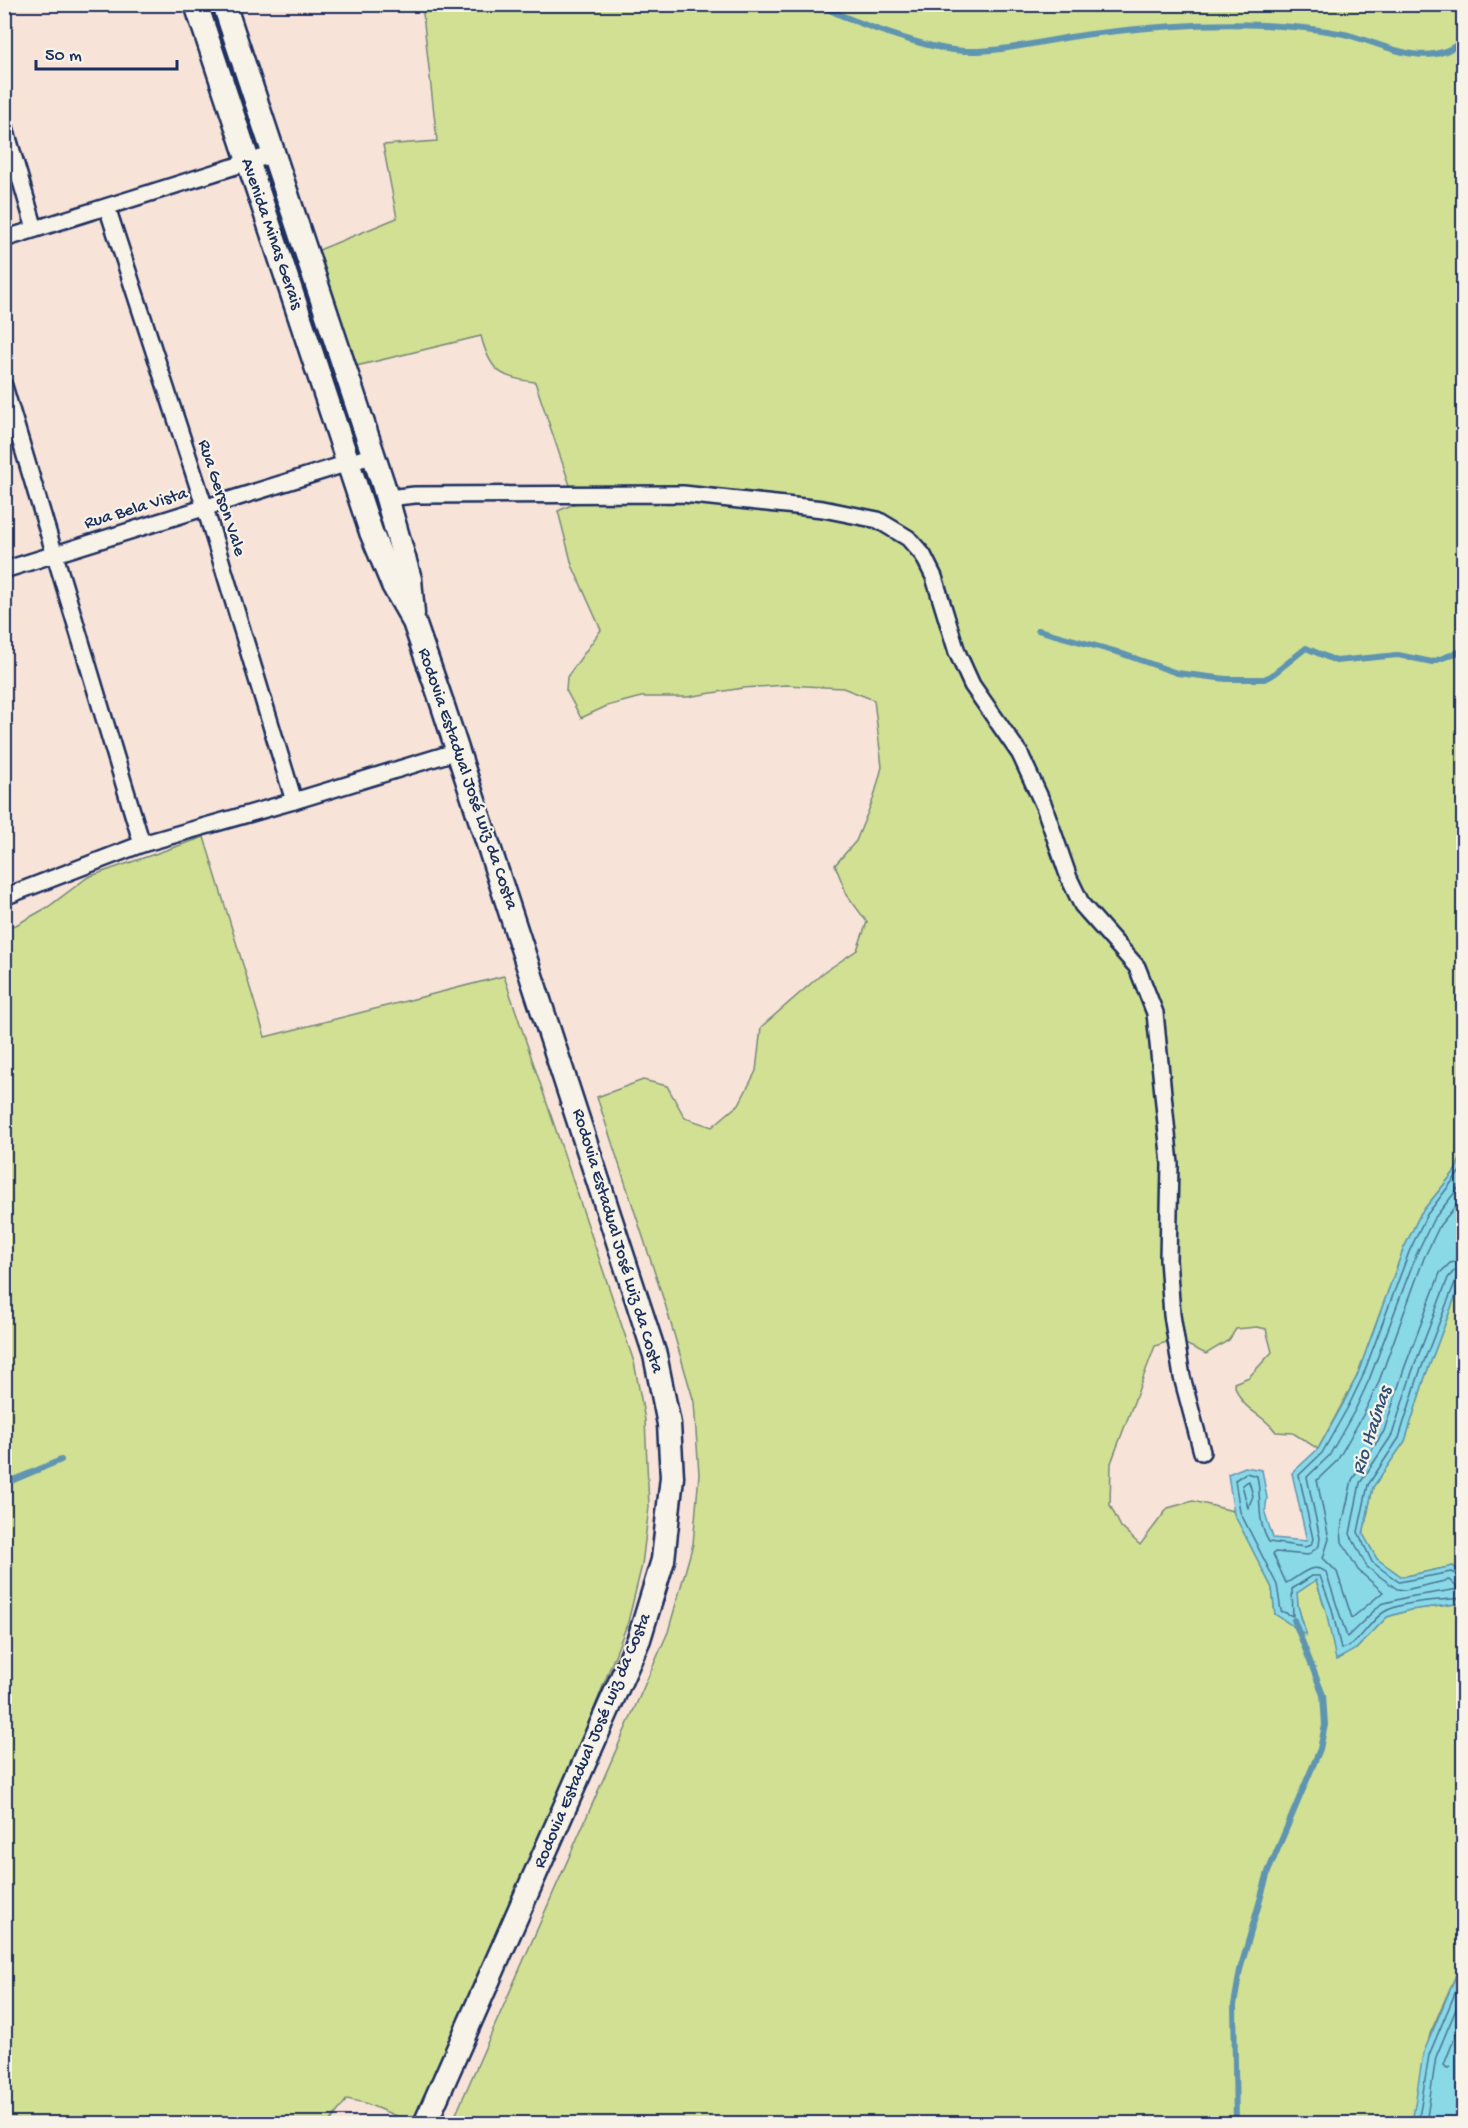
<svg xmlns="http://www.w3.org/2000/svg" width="1468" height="2128" font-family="'Gochi Hand',sans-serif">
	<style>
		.green { fill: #d2e094; stroke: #768879; stroke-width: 1.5 }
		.water { fill: #8ad9e7; stroke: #5e95b0; stroke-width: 1.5 }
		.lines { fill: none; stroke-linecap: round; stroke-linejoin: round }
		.shore { stroke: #477395; stroke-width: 1.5 }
		.stream { stroke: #5e95b0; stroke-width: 6 }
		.river { stroke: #8ad9e7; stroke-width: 34 }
		.street-casing { stroke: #1b2f5e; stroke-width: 20 }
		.secondary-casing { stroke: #1b2f5e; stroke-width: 27 }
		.street { stroke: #f7f3e8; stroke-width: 15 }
		.secondary { stroke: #f7f3e8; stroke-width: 22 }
		.labels { text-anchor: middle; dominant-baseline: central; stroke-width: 4.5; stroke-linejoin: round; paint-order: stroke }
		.street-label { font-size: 18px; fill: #1b2f5e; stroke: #f7f3e8 }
		.water-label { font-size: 20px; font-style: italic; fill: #315179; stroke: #f7f3e8 }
	</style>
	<rect width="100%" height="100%" fill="#f8e3d9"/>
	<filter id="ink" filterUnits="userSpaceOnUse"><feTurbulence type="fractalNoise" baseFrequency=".0167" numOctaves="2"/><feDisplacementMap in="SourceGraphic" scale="12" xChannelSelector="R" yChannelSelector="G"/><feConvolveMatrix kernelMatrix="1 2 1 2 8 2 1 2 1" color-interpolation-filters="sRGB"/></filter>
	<g filter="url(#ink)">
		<g class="green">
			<path d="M422,5H1463V1153L1455,1171L1421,1213L1403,1250L1357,1376L1318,1449L1293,1433L1276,1432C1260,1410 1243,1414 1234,1383L1249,1377L1272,1352L1266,1329L1257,1327L1236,1329L1229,1340L1206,1354L1175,1339L1155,1346L1111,1463L1110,1505L1121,1527L1140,1545L1168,1508L1193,1501L1233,1511L1272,1588L1275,1614L1306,1633L1298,1606L1297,1593L1316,1580L1326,1611L1356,1649L1387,1617L1410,1610L1463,1603V1959L1430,2034L1412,2123H452L668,1632L693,1544L699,1474L694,1402L666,1307L597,1097L643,1080L667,1086L685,1118L712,1127L739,1104L756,1071L761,1027L823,973L857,950L867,922L847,895L835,865L856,841L874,797L882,767L874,700L843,688L786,685L743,688L687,697H641L607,706L581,718L566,690L567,677L601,630L572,565L558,511L576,503L535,382C500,378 490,371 481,336L356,366L319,250L397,218L383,145L437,141Z"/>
			<path d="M204,837L265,1037L504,976L634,1362L645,1420L649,1507L642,1565L628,1622L583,1737L413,2123L365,2103L347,2099L329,2123H5L4,927L16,925L48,907L88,877Z"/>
			<path d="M1463,1276V1574L1453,1566L1402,1577L1377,1559L1363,1534L1373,1487L1405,1441L1425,1377Z"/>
		</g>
		<g class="water">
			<path d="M1463,1153V1276L1425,1377L1405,1441L1373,1487L1363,1534L1377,1559L1402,1577L1453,1566L1463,1574V1603L1410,1610L1387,1617L1356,1649L1336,1660L1326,1611L1316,1580L1297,1593L1298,1606L1306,1635L1275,1614L1272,1588L1234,1514L1228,1474L1245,1467L1262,1470L1267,1498L1265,1513L1273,1538L1307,1541L1292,1473L1318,1449L1343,1404L1357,1376L1403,1250L1421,1213L1455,1171Z"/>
			<path d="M1463,1959V2079L1450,2123H1412L1423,2054Z"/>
		</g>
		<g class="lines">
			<g class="shore">
				<path d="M1464,1166L1426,1216L1409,1252L1362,1378L1348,1407L1322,1453L1299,1475L1313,1539L1311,1545L1305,1547L1269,1542C1256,1521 1262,1499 1257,1476L1246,1473L1235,1480L1240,1512L1277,1585L1281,1611L1293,1616L1292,1589L1312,1576H1320L1332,1609L1341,1649C1360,1645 1368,1622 1384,1612C1401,1601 1442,1600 1464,1598"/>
				<path d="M1464,1181L1433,1220L1416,1255L1369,1380L1355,1410L1329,1456L1307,1477L1320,1538L1319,1546L1308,1555L1275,1552L1273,1554L1286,1583C1300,1577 1311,1561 1326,1572L1347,1637L1381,1604L1408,1597L1459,1589L1449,1580L1405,1590L1397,1589L1367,1567L1350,1534L1360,1483L1392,1435L1412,1372L1448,1278L1454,1271L1464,1269"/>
				<path d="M1464,1196L1440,1225L1424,1258L1378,1384L1363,1415L1337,1461L1317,1480L1329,1539L1323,1558L1337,1572L1352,1618L1383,1592L1358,1570L1342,1542L1341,1530L1352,1480L1384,1431L1404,1369L1440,1273L1450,1263L1464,1260"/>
				<path d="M1464,1276L1456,1280L1419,1374L1399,1438L1368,1485L1358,1532L1372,1562L1399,1582L1451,1572L1464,1578"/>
				<path d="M1249,1481L1253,1496L1248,1508L1242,1485Z"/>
				<path d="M1464,2013L1444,2065L1447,2068L1464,2063"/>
				<path d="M1418,2124L1429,2055L1464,1972"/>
				<path d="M1426,2124L1436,2057L1464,1990"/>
				<path d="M1437,2124C1439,2107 1444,2074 1464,2072"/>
			</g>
			<g class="stream">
				<path d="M818,4C851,22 929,50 965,51C1007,52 1049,39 1091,34C1147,27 1206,22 1263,25C1290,26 1318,29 1344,34C1383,43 1429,73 1464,39"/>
				<path d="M1038,630L1117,652L1177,673L1226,679H1264L1271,676L1306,648L1336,661L1398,655L1432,662L1464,650"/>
				<path d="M4,1484L61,1460"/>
				<path d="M1236,2124L1234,2005L1240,1970L1268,1872L1320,1749L1325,1725L1323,1695L1294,1620"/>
			</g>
			<path class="river" d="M1451,2124L1464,2077"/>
			<g class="street-casing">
				<g id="street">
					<path d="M4,124L35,229"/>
					<path d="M107,207L205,508L294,801"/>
					<path d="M4,239L274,154"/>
					<path d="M4,386L142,844"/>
					<path d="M387,498L415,495L683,494L823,509L878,520L908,538L923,555L934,577L957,652L972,685L1020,754L1044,806L1069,878L1082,905L1137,967L1155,1013L1170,1164L1168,1259L1172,1315L1182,1377L1202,1452"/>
					<path d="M4,570L374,455"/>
					<path d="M4,897L142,844L294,801L458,751"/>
				</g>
			</g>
			<g class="secondary-casing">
				<g id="secondary">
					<path d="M196,4L371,532L393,585L414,622L441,700L655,1355L669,1424L672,1477L663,1560L639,1639L425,2124"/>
					<path d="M224,4L383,484L410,579L413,614"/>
				</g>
			</g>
			<use href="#street" class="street"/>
			<use href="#secondary" class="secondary"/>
		</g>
	</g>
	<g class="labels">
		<g class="street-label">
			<text transform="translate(271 234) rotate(71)">Avenida Minas Gerais</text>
			<text transform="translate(221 498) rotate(72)">Rua Gerson Vale</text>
			<text transform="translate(136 509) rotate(-17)">Rua Bela Vista</text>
			<text transform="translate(467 779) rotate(71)">Rodovia Estadual José Luiz da Costa</text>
			<text transform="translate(617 1241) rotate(73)">Rodovia Estadual José Luiz da Costa</text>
			<text transform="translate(593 1741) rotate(-67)">Rodovia Estadual José Luiz da Costa</text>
		</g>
		<g class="water-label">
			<text transform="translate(1373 1431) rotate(-72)">Rio Itaúnas</text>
		</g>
	</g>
	<rect width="1468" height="2128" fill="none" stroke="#f7f3e8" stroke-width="24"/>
	<rect x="12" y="12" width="1444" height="2104" fill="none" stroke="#1b2f5e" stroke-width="2" filter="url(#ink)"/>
	<path d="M36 60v9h141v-9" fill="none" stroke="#1b2f5e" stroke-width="3"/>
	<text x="45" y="60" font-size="18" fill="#1b2f5e" stroke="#f7f3e8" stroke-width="4.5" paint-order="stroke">50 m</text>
</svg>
